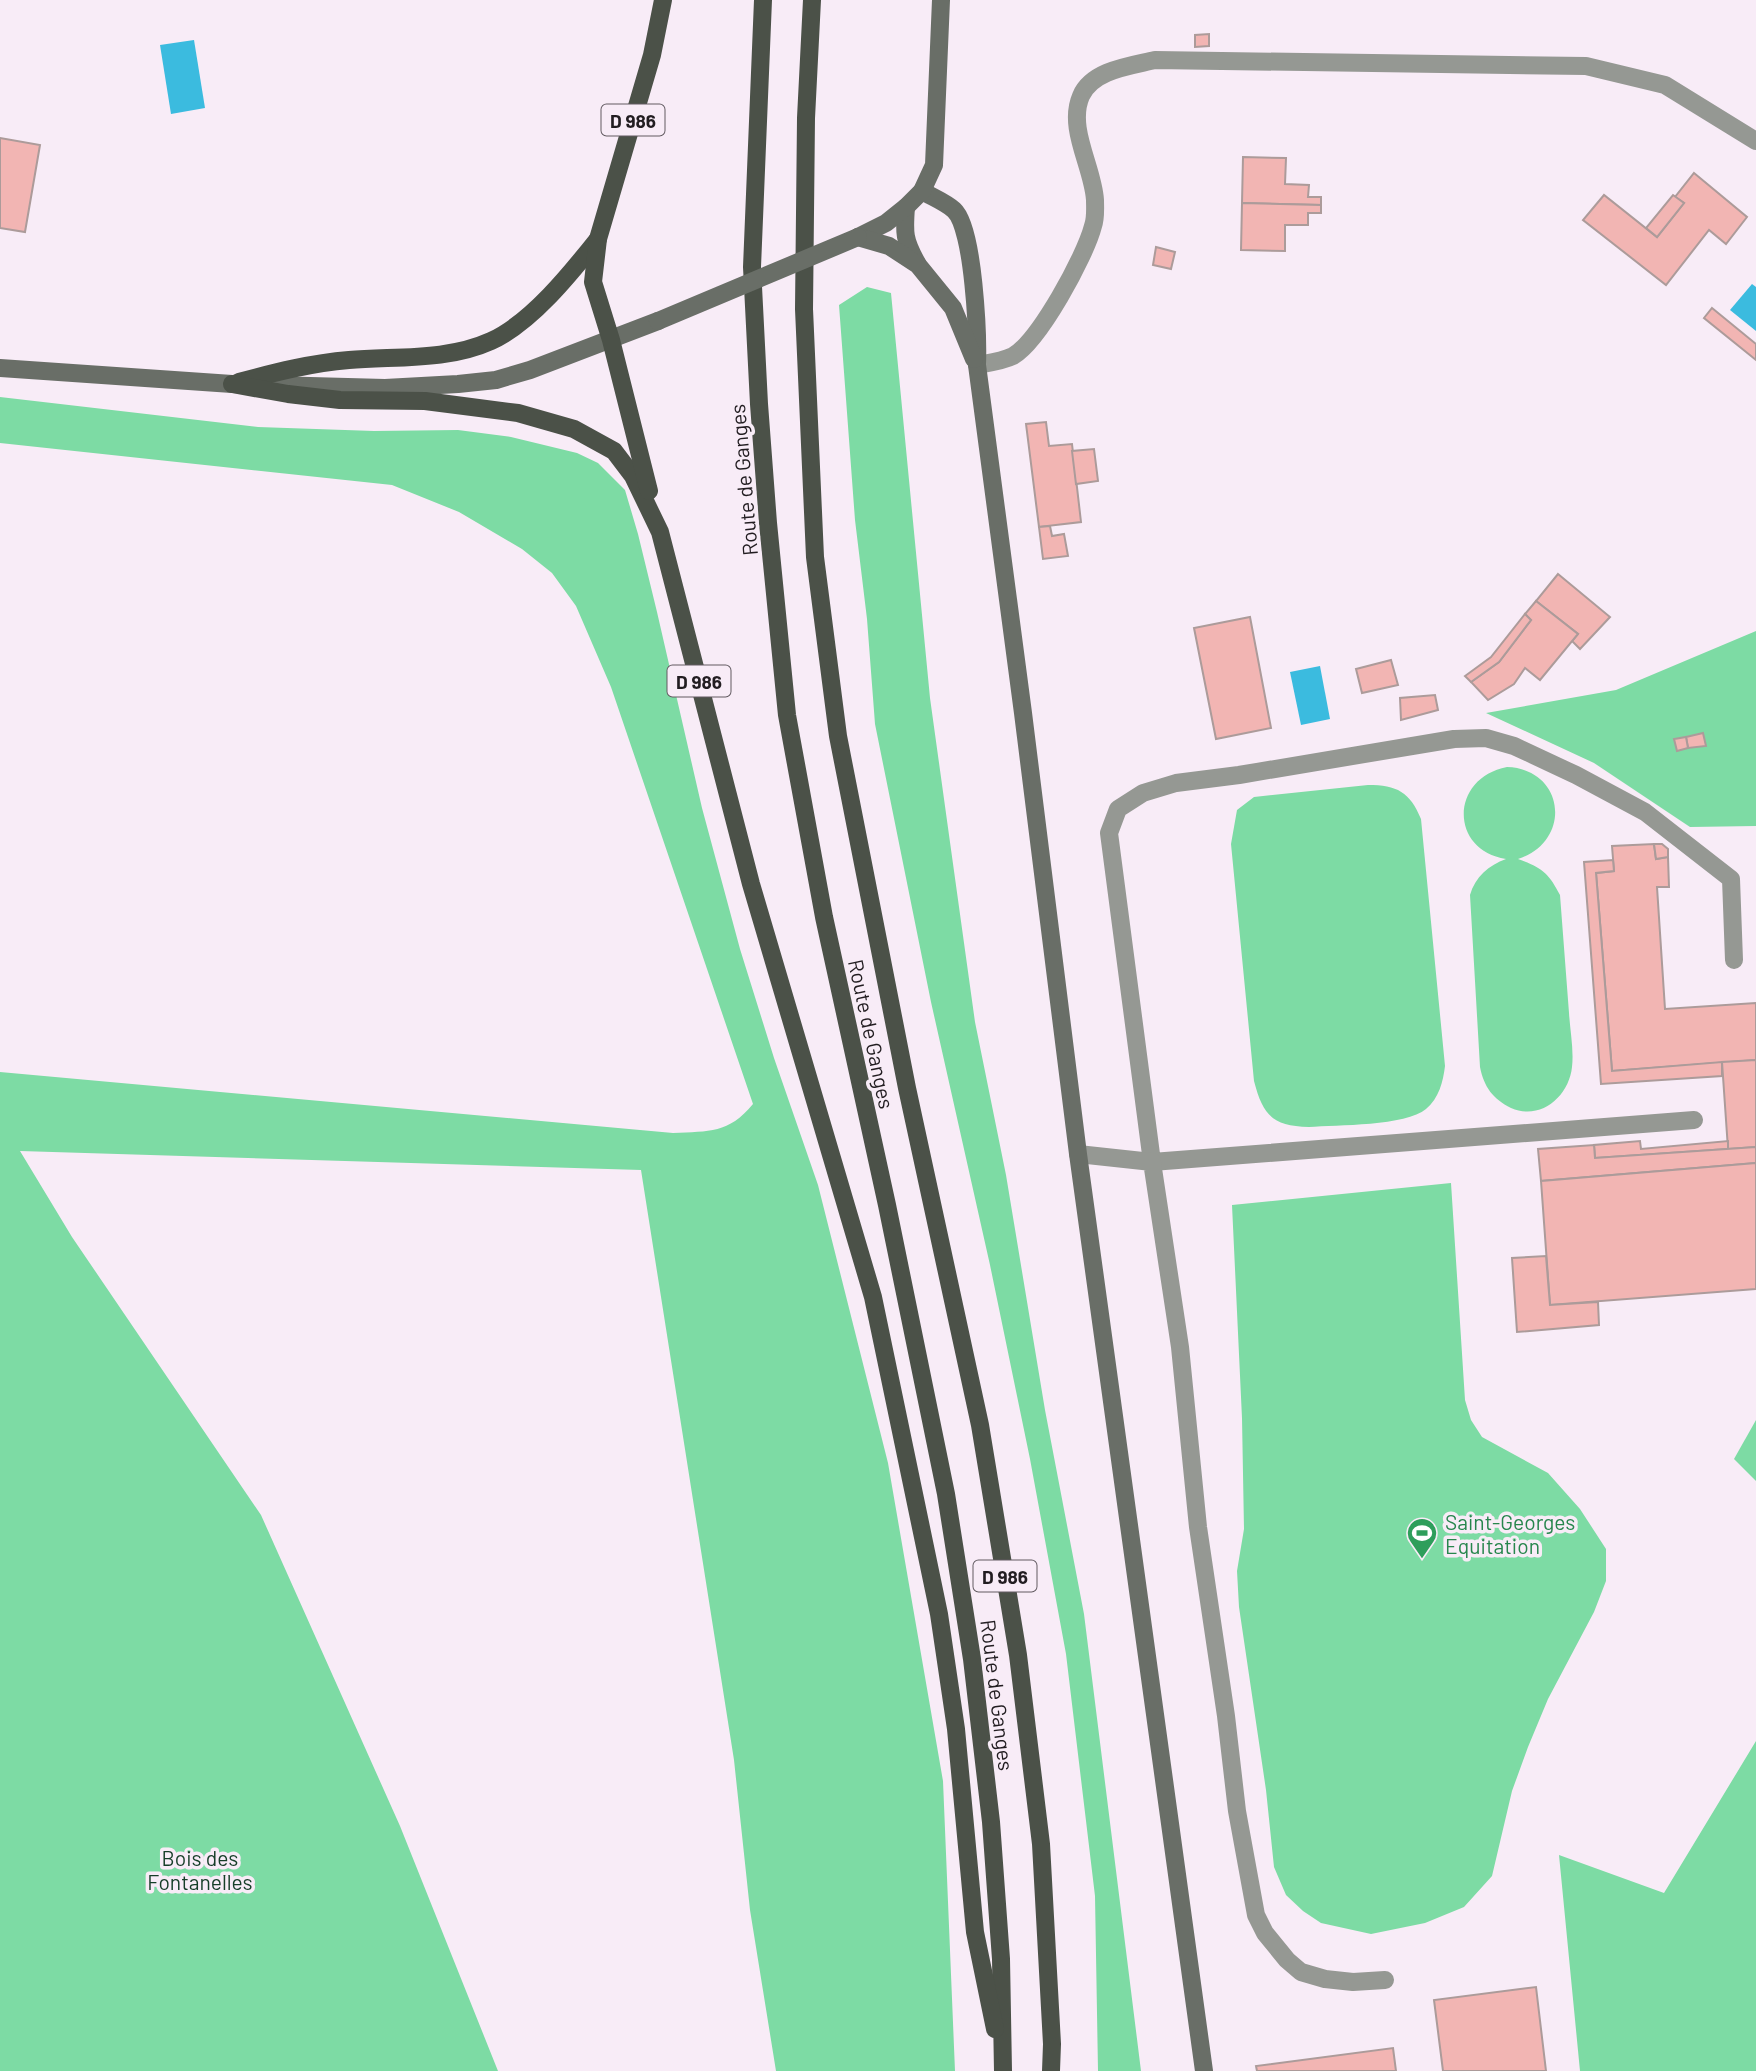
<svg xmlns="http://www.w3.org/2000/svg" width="1756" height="2071" font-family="Barlow,sans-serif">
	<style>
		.green { fill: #7ddba4 }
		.water { fill: #3bbbdf }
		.building { fill: #f2b5b3; stroke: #ac9b9a; stroke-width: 2 }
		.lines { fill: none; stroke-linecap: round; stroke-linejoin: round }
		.lane { stroke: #959893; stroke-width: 18 }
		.secondary { stroke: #696e67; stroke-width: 18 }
		.primary { stroke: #4b5148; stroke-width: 18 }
		.secondary-bridge { stroke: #696e67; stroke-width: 18 }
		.labels { text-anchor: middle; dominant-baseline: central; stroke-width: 7; stroke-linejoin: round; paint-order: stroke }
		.shield { fill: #f8ecf7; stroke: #625b61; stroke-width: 2 }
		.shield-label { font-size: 19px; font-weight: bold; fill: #221d21 }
		.street-label { font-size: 21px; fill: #221d21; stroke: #f8ecf7 }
		.leisure-label { font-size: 21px; fill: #27864d; stroke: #f8ecf7; text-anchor: start }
		.park-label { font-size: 21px; fill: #163e28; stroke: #f8ecf7 }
	</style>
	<rect width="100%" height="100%" fill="#f8ecf7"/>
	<g class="green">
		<path d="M867,287L891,293L930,698L949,835L975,1022L1006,1175L1045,1410L1084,1614L1141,2071H1098L1095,1896L1066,1654L1030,1459L990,1265L931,1002L875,724L867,619L855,520L839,305Z"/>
		<path d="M0,397L258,427L374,431L458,430L511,437L577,453L598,463L625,490L638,534L657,612L702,808L740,949L774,1058L818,1185L888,1463L943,1781L955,2071H776L750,1910L734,1760L641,1170L20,1151L72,1237L261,1515L400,1826L498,2071H0V1072L673,1133C710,1131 728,1134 753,1104L611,687L576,606L552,573L522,549L459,512L392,485L0,443Z"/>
		<path d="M1756,631V826L1690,827L1594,763L1486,713L1616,690Z"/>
		<path d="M1507,767C1565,769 1573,841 1518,859C1541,867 1549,873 1560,895C1563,934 1566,974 1569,1013C1570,1030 1574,1050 1572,1067C1569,1096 1541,1121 1511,1108C1493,1099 1484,1087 1480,1067L1470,895C1475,877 1489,865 1506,859C1449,850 1450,778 1507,767Z"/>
		<path d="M1368,785C1397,785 1410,792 1421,819L1445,1066C1443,1082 1439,1098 1426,1109C1406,1126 1337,1125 1309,1127C1272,1126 1263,1115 1254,1081L1231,844L1237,810L1254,797Z"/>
		<path d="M1451,1183L1465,1400L1471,1420L1482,1437L1548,1473L1580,1509L1606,1549V1581L1594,1612L1548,1699L1528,1747L1512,1791L1492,1876L1464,1907L1425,1923L1371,1934L1321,1923L1303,1911L1286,1895L1274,1867L1266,1790L1239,1607L1237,1571L1244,1529L1242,1418L1232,1205Z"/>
		<path d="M1756,1420V1481L1734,1459Z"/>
		<path d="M1756,1741V2071H1580L1559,1855L1664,1893Z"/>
	</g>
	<g class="water">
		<path d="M194,40L205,108L171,114L160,45Z"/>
		<path d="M1752,284L1756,287V331L1730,310Z"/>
		<path d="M1320,666L1330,719L1301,725L1290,672Z"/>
	</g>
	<g class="building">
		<path d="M1209,34V46L1195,47V35Z"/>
		<path d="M0,138L40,145L25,232L0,228Z"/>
		<path d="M1243,157L1286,158L1285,184L1309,185L1308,197H1321V205L1242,203Z"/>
		<path d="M1694,173L1747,217L1726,244L1709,230L1666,285L1583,220L1604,195L1657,237L1684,203L1675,197Z"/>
		<path d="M1673,195L1684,203L1657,237L1646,228Z"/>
		<path d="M1242,203L1321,205V213H1308V225H1285V251L1241,250Z"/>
		<path d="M1156,247L1175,252L1171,269L1153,265Z"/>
		<path d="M1712,308L1756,344V360L1704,318Z"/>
		<path d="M1046,422L1049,446L1072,444L1081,522L1039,527L1026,424Z"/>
		<path d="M1094,449L1098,481L1076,484L1072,451Z"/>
		<path d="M1050,526L1052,536L1064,534L1068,556L1043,559L1039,527Z"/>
		<path d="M1558,574L1610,617L1580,649L1572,641L1578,634L1536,601Z"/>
		<path d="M1536,601L1578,634L1540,680L1525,668L1514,684L1488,700L1471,682L1499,662L1531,620L1525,614Z"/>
		<path d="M1525,614L1531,620L1499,662L1471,682L1465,676L1491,657Z"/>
		<path d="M1250,617L1271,728L1216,739L1194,628Z"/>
		<path d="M1391,660L1398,685L1362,693L1356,669Z"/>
		<path d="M1435,695L1438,710L1401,720L1400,698Z"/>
		<path d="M1703,733L1706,746L1688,748L1686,737Z"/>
		<path d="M1686,737L1688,748L1677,751L1674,739Z"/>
		<path d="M1654,844L1656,859L1668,857L1669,887H1657L1665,1009L1756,1003V1060L1612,1071L1596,873L1614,871L1612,846Z"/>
		<path d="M1654,844H1662L1668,849V857L1656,859Z"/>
		<path d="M1613,860L1614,871L1596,873L1612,1071L1722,1062V1076L1601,1084L1584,862Z"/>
		<path d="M1756,1060V1147L1728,1149L1722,1062Z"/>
		<path d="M1640,1141L1641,1149L1728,1141V1149L1595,1158L1594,1145Z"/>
		<path d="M1594,1145L1595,1158L1756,1147V1163L1541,1181L1538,1149Z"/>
		<path d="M1756,1163V1289L1550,1305L1541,1181Z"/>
		<path d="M1546,1256L1550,1305L1598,1302L1599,1325L1517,1332L1512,1258Z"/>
		<path d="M1536,1987L1546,2071H1443L1434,2000Z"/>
		<path d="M1393,2048L1396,2071H1257L1256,2066Z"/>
	</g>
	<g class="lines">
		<g class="lane">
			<path d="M977,365C988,363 1003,361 1013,356C1039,341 1085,257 1093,226C1096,218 1095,208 1095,200C1093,167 1067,128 1081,96C1092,70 1130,66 1155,60L1586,66L1665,85L1756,141"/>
			<path d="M1694,1120L1152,1162L1109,833L1118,809L1143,793L1176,783L1239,775L1454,739L1486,738L1514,746L1576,775L1645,812L1731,879L1734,960"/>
			<path d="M1078,1154L1152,1162L1180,1347L1198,1527L1226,1716L1237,1811L1256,1915L1265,1933L1287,1960L1301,1972L1325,1979L1353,1982L1385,1980"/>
		</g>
		<g class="secondary">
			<path d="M922,191C932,197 945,202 954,210C974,228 978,337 977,365L1023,713L1078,1154L1204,2071"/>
			<path d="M906,207C904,233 904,240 917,263"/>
			<path d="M858,237L886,223L906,207L922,191L934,165L941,0"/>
			<path d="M858,237L889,246L918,265L953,308L974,359"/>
			<path d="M0,368L232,384L385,388L458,384L496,380L530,370L658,321"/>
		</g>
		<g class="primary">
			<path d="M763,0L752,267L759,404L768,523L787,715L824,917L887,1205L946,1494L972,1659L991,1822L1001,1959L1003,2071"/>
			<path d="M812,0L806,118L804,309L815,557L838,736L907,1088L980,1425L1018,1655L1041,1844L1052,2044L1051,2071"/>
			<path d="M239,382C276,372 312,363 349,360C396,356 447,361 491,341C531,323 571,273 598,239"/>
			<path d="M232,384L288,394L340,400L425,401L518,413L574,429L614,451L633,476L660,532L751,884L873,1297L939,1614L956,1729L975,1932L995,2029"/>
			<path d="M649,491L611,340L593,282L598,239L652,55L663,0"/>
		</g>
		<path class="secondary-bridge" d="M658,321L858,237"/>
	</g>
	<defs>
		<g id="stadium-pin" transform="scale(1.575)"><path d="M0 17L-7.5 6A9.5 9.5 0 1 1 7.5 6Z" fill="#2e9e5b" stroke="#f8ecf7"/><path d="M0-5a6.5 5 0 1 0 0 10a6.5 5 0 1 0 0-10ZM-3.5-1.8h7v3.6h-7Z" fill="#fff"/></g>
	</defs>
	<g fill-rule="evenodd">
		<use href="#stadium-pin" x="1422" y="1533"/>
	</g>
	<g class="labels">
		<g class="shield">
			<rect x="601.5" y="104.5" width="63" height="31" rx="5"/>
			<rect x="667.5" y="665.5" width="63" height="31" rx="5"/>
			<rect x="973.5" y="1560.5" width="63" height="31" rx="5"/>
		</g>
		<g class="shield-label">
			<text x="633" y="120">D 986</text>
			<text x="699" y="681">D 986</text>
			<text x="1005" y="1576">D 986</text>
		</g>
		<g class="street-label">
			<text transform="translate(743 480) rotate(-95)">Route de Ganges</text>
			<text transform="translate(872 1034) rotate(78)">Route de Ganges</text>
			<text transform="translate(998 1695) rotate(83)">Route de Ganges</text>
		</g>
		<g class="leisure-label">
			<text x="1445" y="1521">Saint-Georges<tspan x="1445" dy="24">Equitation</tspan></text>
		</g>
		<g class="park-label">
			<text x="200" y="1857">Bois des<tspan x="200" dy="24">Fontanelles</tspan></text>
		</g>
	</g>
</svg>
